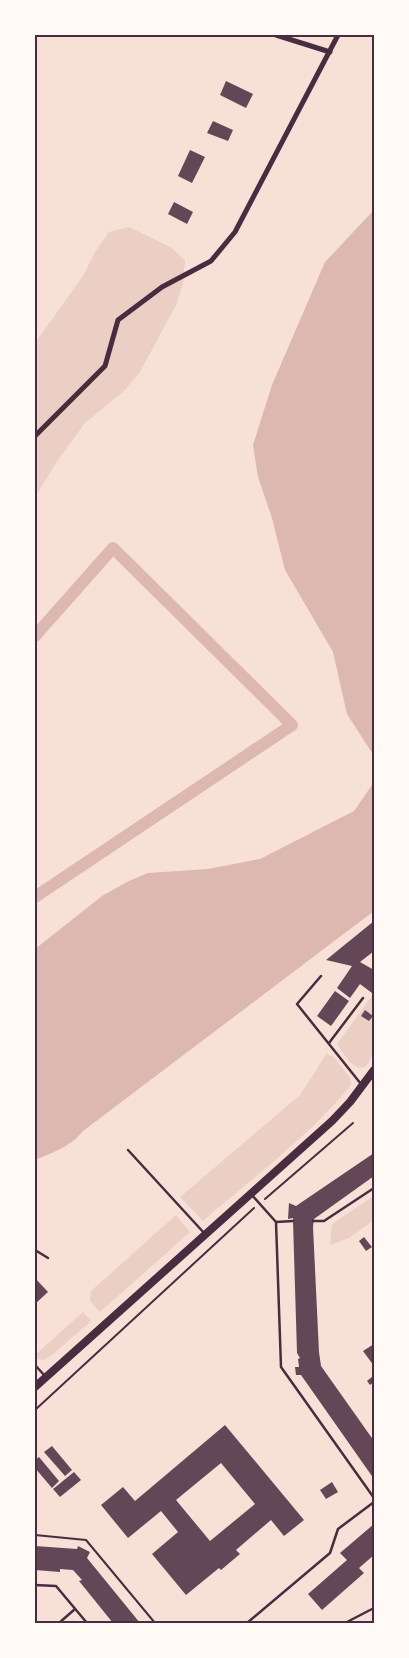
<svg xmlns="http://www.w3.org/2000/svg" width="409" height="1658" font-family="'PT Sans Narrow',sans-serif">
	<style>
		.green { fill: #ebcfc5 }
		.water { fill: #dcb8b0 }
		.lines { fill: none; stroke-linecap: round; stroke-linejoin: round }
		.canal { stroke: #dcb8b0; stroke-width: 12 }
		.building { fill: #644757; fill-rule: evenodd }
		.path { stroke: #4a2c40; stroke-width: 2 }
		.service { stroke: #4a2c40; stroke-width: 2.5 }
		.minor { stroke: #4a2c40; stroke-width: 5 }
		.secondary { stroke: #4a2c40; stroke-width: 8 }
		.neatline { fill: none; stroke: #4a2c40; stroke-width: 2 }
	</style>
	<rect width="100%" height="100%" fill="#f7e1d7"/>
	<g class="green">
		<path d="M129,227L170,247L185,260L183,284L176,305L140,372L123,392L85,423L58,460L35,497V343L83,276L95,252L109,232Z"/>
		<path d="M374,993C374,1003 381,1081 355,1066C348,1062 342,1051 337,1044Z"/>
		<path d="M327,1053L330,1056L332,1055L350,1077L351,1085C311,1135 252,1178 203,1221L180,1197L300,1095Z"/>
		<path d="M374,1196V1220L349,1238L330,1245L332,1224Z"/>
		<path d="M176,1215L190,1232L100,1312L90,1301L91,1291Z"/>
		<path d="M83,1312L91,1321L51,1356L43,1360L35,1358V1355Z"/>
	</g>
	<g class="water">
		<path d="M374,210V756L347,714L333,652L285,570L272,518L258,477L253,445L272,385L325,262Z"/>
		<path d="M374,782V911L83,1131C70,1147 54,1152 35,1160V949L102,896L129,881L148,873L208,869L260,859L354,811Z"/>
	</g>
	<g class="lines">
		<path class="canal" d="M35,636L113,548L292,725L35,897"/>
	</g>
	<g class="building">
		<path d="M226,81L253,94L246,108L220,95Z"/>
		<path d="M213,121L233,130L228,141L207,133Z"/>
		<path d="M190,150L205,157L192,183L178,176Z"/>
		<path d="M174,202L193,212L187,224L168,214Z"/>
		<path d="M374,921V951L360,962L374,970V990L372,993L360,984L350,998L337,988L352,966L326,960Z"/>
		<path d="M335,991L349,1001L331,1026L317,1016Z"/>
		<path d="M365,1010L373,1016L369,1021L361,1016Z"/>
		<path d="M374,1153V1176L314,1219L313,1227L319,1352L321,1366L374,1441V1479L301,1375H296L295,1367H299L298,1359L300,1358L297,1353L293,1221V1218L288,1219L289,1203L296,1206Z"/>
		<path d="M364,1237L372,1247L366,1251L359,1241Z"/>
		<path d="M35,1278L48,1292L35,1304Z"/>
		<path d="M374,1344V1366L363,1351Z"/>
		<path d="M373,1376L374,1382L370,1385L367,1381Z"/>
		<path d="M225,1425L304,1520L284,1536L271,1520L236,1550L240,1554L221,1570L219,1568L186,1595L152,1554L178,1532L161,1511L128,1538L101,1505L123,1487L135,1501ZM221,1463L255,1504L210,1541L176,1500Z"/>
		<path d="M52,1446L72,1470L65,1476L44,1452Z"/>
		<path d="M39,1457L59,1481L52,1488L35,1468V1460Z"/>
		<path d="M74,1472L81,1480L60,1497L53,1489Z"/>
		<path d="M332,1482L338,1492L326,1499L320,1490Z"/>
		<path d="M374,1524V1555L359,1568L364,1573L322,1610L308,1594L347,1560L340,1553Z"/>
		<path d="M35,1546L77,1549L78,1546L90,1552L87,1558L140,1623H113L79,1581L82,1580L73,1570L60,1569V1572L35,1570Z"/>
	</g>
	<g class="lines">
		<g class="path">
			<path d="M265,1199L353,1123"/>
			<path d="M35,1410L254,1208"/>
			<path d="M35,1535L86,1540L155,1623"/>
		</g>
		<g class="service">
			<path d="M321,976L297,1004L361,1084"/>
			<path d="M329,1043L363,998"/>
			<path d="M128,1150L205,1234"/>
			<path d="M251,1194L276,1222L281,1367L374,1498"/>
			<path d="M313,1221H324L374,1188"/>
			<path d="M276,1222L293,1221"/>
			<path d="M35,1250L48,1258"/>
			<path d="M35,1365L45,1376"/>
			<path d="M35,1585L56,1586L87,1623"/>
			<path d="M59,1623L75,1609"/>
			<path d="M247,1623L330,1553L338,1529L374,1502"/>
			<path d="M345,1623L374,1608"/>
		</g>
		<g class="minor">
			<path d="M276,35L330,52"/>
			<path d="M35,436L105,366L118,320L162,287L211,261L235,232L338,35"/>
		</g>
		<path class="secondary" d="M35,1387L332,1121L350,1102L374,1070"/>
	</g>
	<rect width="409" height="1658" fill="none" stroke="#fffaf5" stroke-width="72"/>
	<rect x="36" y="36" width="337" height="1586" class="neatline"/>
</svg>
